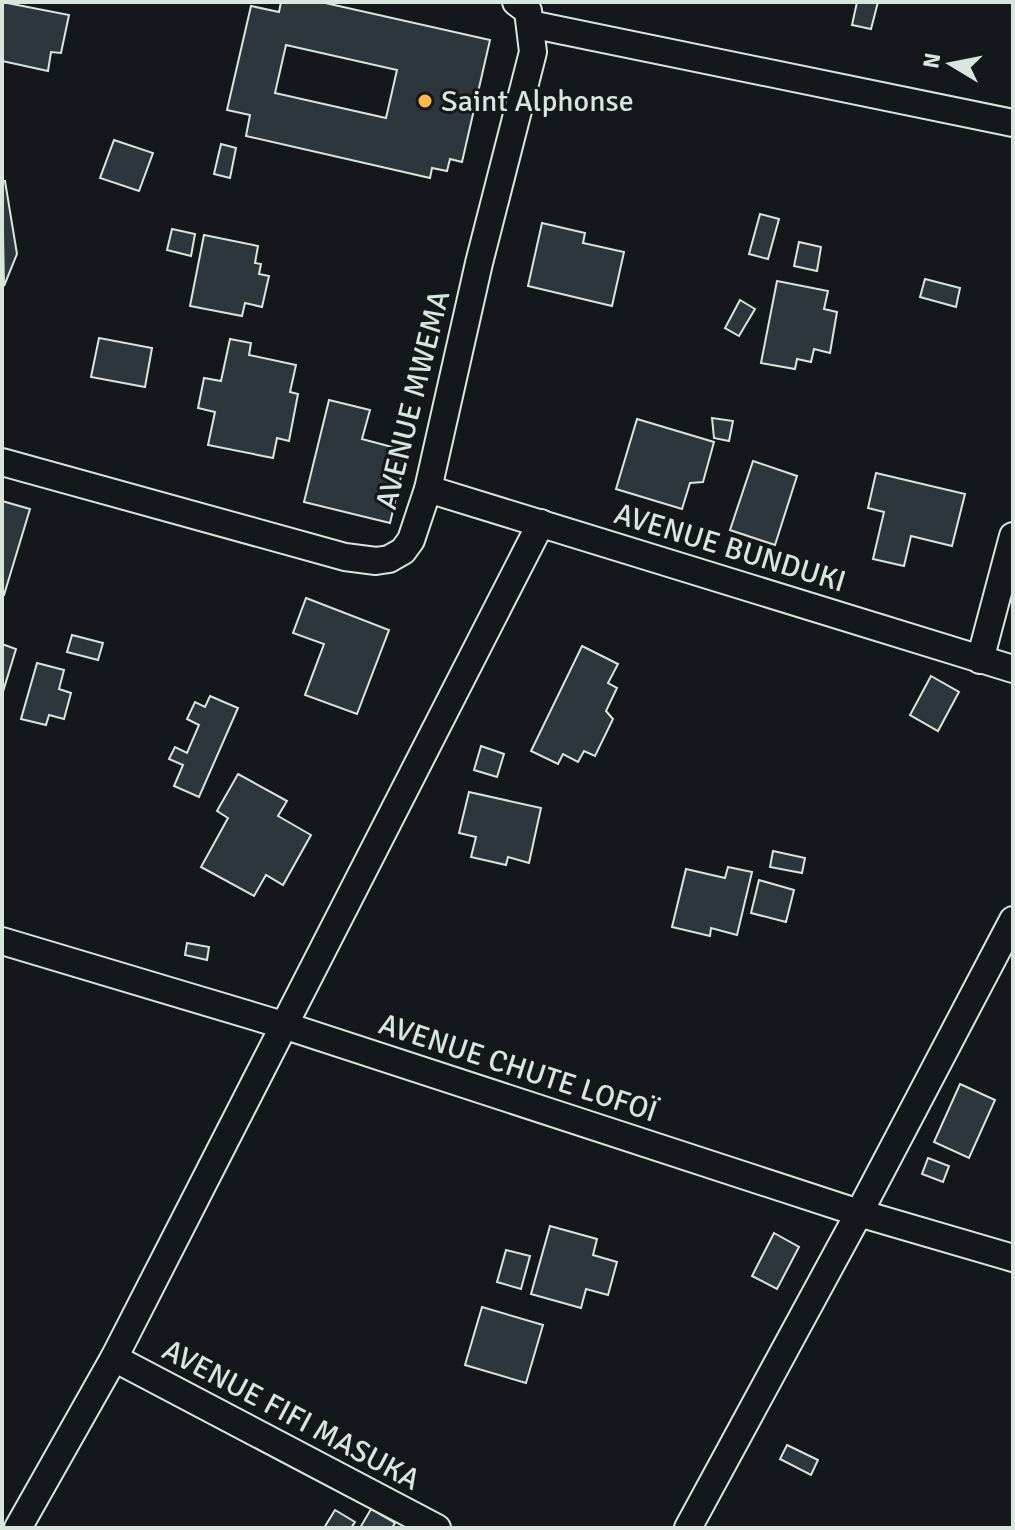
<svg xmlns="http://www.w3.org/2000/svg" width="1015" height="1530" font-family="Signika,sans-serif">
	<style>
		.building { fill: #2c363c; stroke: #d8e6dc; stroke-width: 2; fill-rule: evenodd }
		.lines { fill: none; stroke-linecap: round; stroke-linejoin: round }
		.minor-casing { stroke: #d8e6dc; stroke-width: 30 }
		.minor { stroke: #14181c; stroke-width: 26 }
		.poi-dot { fill: #ffb74d; stroke: #14181c; stroke-width: 3 }
		.labels { text-anchor: middle; dominant-baseline: central; stroke-width: 6; stroke-linejoin: round; paint-order: stroke }
		.poi-label { font-size: 30px; fill: #d8e6dc; stroke: #14181c; text-anchor: start }
		.street-label { font-size: 30px; fill: #d8e6dc; stroke: #14181c }
	</style>
	<rect width="100%" height="100%" fill="#14181c"/>
	<g class="building">
		<path d="M2,2L69,15L61,53L51,52L48,71L2,61Z"/>
		<path d="M281,2H321L490,40L462,162L450,159L447,171L432,168L430,178L246,136L250,115L227,110L251,6L279,12ZM286,45L397,70L386,118L275,93Z"/>
		<path d="M857,2H878L871,29L852,25Z"/>
		<path d="M114,140L153,153L139,191L100,178Z"/>
		<path d="M221,144L236,148L230,178L214,174Z"/>
		<path d="M2,181H5L17,254L4,286Z"/>
		<path d="M760,214L779,219L768,259L749,254Z"/>
		<path d="M542,223L585,233L583,243L624,252L612,306L528,286Z"/>
		<path d="M172,229L195,234L191,256L167,250Z"/>
		<path d="M204,235L258,246L255,263L261,264L259,274L269,276L262,307L245,303L242,316L190,306Z"/>
		<path d="M799,242L821,247L817,271L794,266Z"/>
		<path d="M925,279L960,288L956,307L920,297Z"/>
		<path d="M777,281L828,291L824,309L837,312L830,353L814,349L811,362L797,359L795,369L761,363Z"/>
		<path d="M740,300L755,309L739,336L725,328Z"/>
		<path d="M99,338L152,348L145,387L91,377Z"/>
		<path d="M230,339L251,343L249,355L296,365L290,392L298,394L289,441L277,438L273,458L208,445L215,412L198,408L204,378L221,381Z"/>
		<path d="M329,400L370,410L362,439L407,451L390,523L304,502Z"/>
		<path d="M712,418L733,421L729,441L714,438Z"/>
		<path d="M637,419L714,442L703,482L690,483L682,509L616,489Z"/>
		<path d="M753,461L797,476L775,545L730,530Z"/>
		<path d="M876,473L965,494L952,546L911,536L904,566L873,559L884,512L868,508Z"/>
		<path d="M2,501L30,509L4,595H2Z"/>
		<path d="M306,598L389,630L357,714L305,695L324,644L293,633Z"/>
		<path d="M72,635L103,643L98,660L67,652Z"/>
		<path d="M2,644L16,649L2,695Z"/>
		<path d="M582,646L618,664L608,683L617,688L606,711L613,719L595,756L584,751L578,762L563,754L558,764L531,751Z"/>
		<path d="M37,663L64,670L59,689L71,693L64,719L49,715L46,725L21,719Z"/>
		<path d="M931,676L959,692L938,731L910,715Z"/>
		<path d="M210,696L238,708L199,797L174,786L183,765L169,759L175,747L187,753L199,725L187,719L195,702L205,707Z"/>
		<path d="M481,746L504,754L497,777L474,770Z"/>
		<path d="M238,774L287,801L278,816L311,835L283,885L266,875L254,896L201,867L228,818L217,811Z"/>
		<path d="M469,792L541,808L529,863L508,857L506,865L471,857L476,837L459,833Z"/>
		<path d="M773,851L805,858L802,873L770,867Z"/>
		<path d="M728,867L752,872L737,935L711,928L710,936L672,927L686,869L725,878Z"/>
		<path d="M759,880L794,890L786,922L751,913Z"/>
		<path d="M187,943L209,947L207,960L185,955Z"/>
		<path d="M960,1084L995,1100L969,1158L934,1142Z"/>
		<path d="M928,1158L949,1166L943,1182L922,1174Z"/>
		<path d="M550,1226L597,1239L593,1255L617,1262L608,1295L586,1289L581,1308L531,1294Z"/>
		<path d="M774,1233L799,1247L777,1289L752,1276Z"/>
		<path d="M506,1250L530,1256L521,1289L497,1282Z"/>
		<path d="M482,1307L543,1325L526,1383L465,1365Z"/>
		<path d="M787,1445L818,1460L811,1475L780,1459Z"/>
		<path d="M371,1509L395,1523L392,1528H360Z"/>
		<path d="M335,1510L355,1522L351,1528H324Z"/>
	</g>
	<g class="lines">
		<g class="minor-casing">
			<g id="minor">
				<path d="M530,24L1013,123"/>
				<path d="M2,462L345,557L376,561L389,559L403,551L411,540L428,489L479,263L533,52L528,11L516,2"/>
				<path d="M428,489L1013,669"/>
				<path d="M980,660L1013,536"/>
				<path d="M2,941L283,1025L859,1213L1013,1258"/>
				<path d="M114,1358L437,1528"/>
				<path d="M18,1528L114,1358L541,523"/>
				<path d="M688,1528L859,1213L1013,920"/>
			</g>
		</g>
		<use href="#minor" class="minor"/>
	</g>
	<circle class="poi-dot" cx="425" cy="101" r="8"/>
	<g class="labels">
		<g class="poi-label">
			<text x="441" y="101">Saint Alphonse</text>
		</g>
		<g class="street-label">
			<text transform="translate(413 400) rotate(-76)">AVENUE MWEMA</text>
			<text transform="translate(730 548) rotate(17)">AVENUE BUNDUKI</text>
			<text transform="translate(518 1068) rotate(18)">AVENUE CHUTE LOFOÏ</text>
			<text transform="translate(291 1415) rotate(28)">AVENUE FIFI MASUKA</text>
		</g>
	</g>
	<rect width="1015" height="1530" fill="none" stroke="#d8e6dc" stroke-width="8"/>
	<g transform="translate(951 64) rotate(280)" stroke="#14181c" stroke-width="6" paint-order="stroke">
	<path d="M0-6L14 30L0 20L-14 30Z" fill="#d8e6dc"/>
	<text y="-12" font-size="22" font-weight="bold" text-anchor="middle" fill="#d8e6dc">N</text>
	</g>
</svg>
